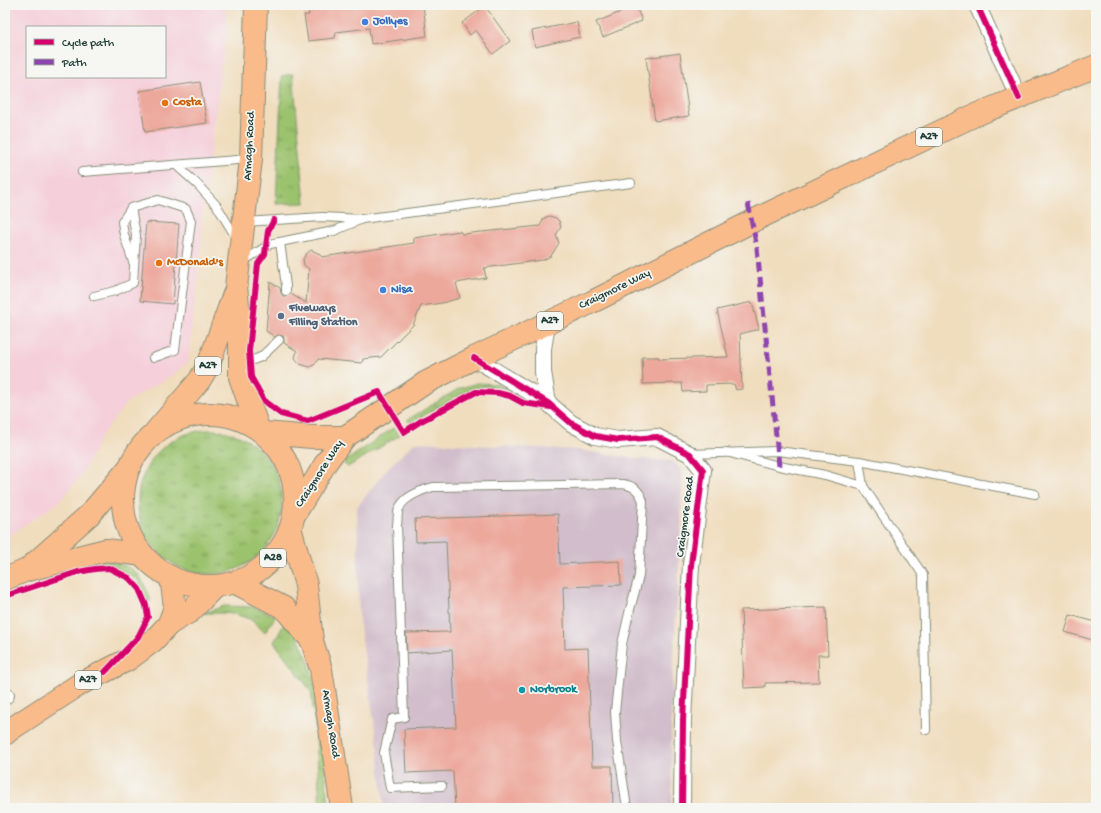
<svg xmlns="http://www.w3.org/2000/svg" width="1101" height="813" font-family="'Gochi Hand',sans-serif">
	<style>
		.built { fill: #f5cfda; fill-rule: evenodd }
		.industrial { fill: #d1bdcb }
		.grass { fill: url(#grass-tufts); stroke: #5d8050 }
		.building { fill: #eda89c }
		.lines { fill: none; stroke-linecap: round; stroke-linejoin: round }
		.lane-casing { stroke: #888d79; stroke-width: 10 }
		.street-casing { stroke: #888d79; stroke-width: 18 }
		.primary-casing { stroke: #888d79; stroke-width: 24 }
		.highway-casing { stroke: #888d79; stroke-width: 24 }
		.lane { stroke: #fff; stroke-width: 8 }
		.street { stroke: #fff; stroke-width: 16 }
		.primary { stroke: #fabb8b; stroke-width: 22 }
		.highway { stroke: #fabb8b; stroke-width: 22 }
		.quiet { stroke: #8e44ad; stroke-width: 5; stroke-dasharray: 10 5; stroke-linecap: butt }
		.cycleway-casing { stroke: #f6f6f2; stroke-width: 8 }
		.cycleway { stroke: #d6006c; stroke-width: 6 }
		.shop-dot { fill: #3f7fe0; stroke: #f6f6f2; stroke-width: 1.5 }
		.food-dot { fill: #e8710a; stroke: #f6f6f2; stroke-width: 1.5 }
		.service-dot { fill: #5c6f8a; stroke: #f6f6f2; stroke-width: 1.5 }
		.culture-dot { fill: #0f9aa8; stroke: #f6f6f2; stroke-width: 1.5 }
		.labels { text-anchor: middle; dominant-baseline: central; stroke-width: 3.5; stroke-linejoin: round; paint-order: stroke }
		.shield { fill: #f6f6f2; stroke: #60746d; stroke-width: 1 }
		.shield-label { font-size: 11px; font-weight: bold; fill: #1f3d34 }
		.shop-label { font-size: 12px; font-weight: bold; fill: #366cbe; stroke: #f6f6f2; text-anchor: start }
		.food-label { font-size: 12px; font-weight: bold; fill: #c56008; stroke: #f6f6f2; text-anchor: start }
		.street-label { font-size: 12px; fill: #1f3d34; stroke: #f6f6f2 }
		.service-label { font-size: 12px; font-weight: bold; fill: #4e5e75; stroke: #f6f6f2; text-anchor: start }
		.culture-label { font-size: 12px; font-weight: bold; fill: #0d838f; stroke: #f6f6f2; text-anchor: start }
	</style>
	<defs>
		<pattern id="grass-tufts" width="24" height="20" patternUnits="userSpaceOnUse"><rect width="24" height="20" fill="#9bc26d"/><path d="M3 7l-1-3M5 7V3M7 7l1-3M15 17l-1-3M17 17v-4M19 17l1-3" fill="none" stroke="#7e9f5a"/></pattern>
	</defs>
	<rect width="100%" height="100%" fill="#f6f6f2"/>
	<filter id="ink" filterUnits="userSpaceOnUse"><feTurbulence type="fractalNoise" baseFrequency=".025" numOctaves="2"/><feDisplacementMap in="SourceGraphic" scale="8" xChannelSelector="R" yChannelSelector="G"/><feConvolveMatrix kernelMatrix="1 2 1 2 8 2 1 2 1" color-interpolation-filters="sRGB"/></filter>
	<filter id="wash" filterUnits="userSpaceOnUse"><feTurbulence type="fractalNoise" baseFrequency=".012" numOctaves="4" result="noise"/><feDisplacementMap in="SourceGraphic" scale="16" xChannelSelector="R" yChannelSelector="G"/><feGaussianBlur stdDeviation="0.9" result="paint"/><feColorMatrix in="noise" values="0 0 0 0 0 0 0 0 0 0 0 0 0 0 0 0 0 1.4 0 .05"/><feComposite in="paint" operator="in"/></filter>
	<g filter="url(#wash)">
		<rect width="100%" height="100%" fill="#f0ddbe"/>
		<path class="built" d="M5,5H226L227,26L202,214V240L188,363L169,377L127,402L101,436L81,476L59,502L5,538ZM27,27H165V77H27Z"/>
		<path class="industrial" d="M415,442L579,450L631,458L672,461L682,470L681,531L671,708L672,808H384L378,748L359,620L357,507L388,468Z"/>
		<g class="grass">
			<path d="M293,74L305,203L276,204L282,76Z"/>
			<path d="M477,383L497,384L508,389L488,386L471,389L410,423L407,420L458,389Z"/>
			<path d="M393,428L400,435L348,467L343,463Z"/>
			<circle cx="210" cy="502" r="72"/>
			<path d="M100,561C113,561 133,566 140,577C145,584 148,593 151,601L146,602L138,580L118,568L100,564Z"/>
			<path d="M224,606L253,607L276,616L265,632L250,619L231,613H204Z"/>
			<path d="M284,624L297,635L309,662L317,696L329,808H320L316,735L311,691L274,642Z"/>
		</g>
		<g id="blocks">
			<g class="building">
				<path d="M308,5H423L427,36L371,44L369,28L336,32L335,38L308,41L304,15H309Z"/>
				<path d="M485,6L510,41L493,54L476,30L470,35L462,23Z"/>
				<path d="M636,6L642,21L603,37L596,22Z"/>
				<path d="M577,22L580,37L535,47L532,31Z"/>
				<path d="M680,53L689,116L655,121L646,58Z"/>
				<path d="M200,82L207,123L145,132L139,91Z"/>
				<path d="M549,216L556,218L559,221L561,227L556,235L559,243L551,256L543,260L484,268L486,278L456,283L460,298L442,303L421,306L413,325L381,357L363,359L362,363L318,359L315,364L310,367L300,364L295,358L297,351L284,343V339L283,336L278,335L275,337L266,331L270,282L280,288L281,293L283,296H286L291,294L306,303L309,269L304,265L303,259L306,254L311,250L318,253L322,257L414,243V238L460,231L462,234L540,226L544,218Z"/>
				<path d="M146,222L179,224L173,304L140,301Z"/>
				<path d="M752,302L759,329L740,334L742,389L736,390L734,384L706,385V391L683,392L682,383L643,384L642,357H659V359L728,357L717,310Z"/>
				<path d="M558,514L560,564L620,561L621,585L563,587L565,649L588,648L592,766H612L613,808H455L453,771L406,773L404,729L456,727L452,650L407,653L406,633L450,632L446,541L416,542L415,519Z"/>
				<path d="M826,607L828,655H818L819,682L765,683V687L744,688L741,610Z"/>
				<path d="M1070,615L1096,622V641L1065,632Z"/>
			</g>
		</g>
	</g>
	<g filter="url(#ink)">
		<use href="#blocks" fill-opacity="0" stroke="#888d79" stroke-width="1"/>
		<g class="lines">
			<g class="lane-casing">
				<g id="lane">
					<path d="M176,165L197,184L217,206L237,239"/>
					<path d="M82,172L250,159"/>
					<path d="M131,208L122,222L124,235L133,262"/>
					<path d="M245,222L322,217L362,219L631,183"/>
					<path d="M280,242L286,286V291"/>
					<path d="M242,262L270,244L334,231L360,220"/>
					<path d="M94,296L115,291L133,283L136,235L131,208L158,200L186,209L191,221L175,350L153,358"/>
					<path d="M242,364L261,357L279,340"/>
					<path d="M726,452L779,466L825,475L863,486L923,575L926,730"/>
					<path d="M690,454L777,451L859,461L1035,494"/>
					<path d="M859,461L863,486"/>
					<path d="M442,786L390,788L384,753L392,719L404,717L397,525C398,520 397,513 399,509C403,497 422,490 433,487L623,484C634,486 639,490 643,501L639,576L629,613L622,644L615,712L617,741L627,808"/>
				</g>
			</g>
			<g class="street-casing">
				<g id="street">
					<path d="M977,5L1019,98"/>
					<path d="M547,323L543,349V372L548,403"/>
					<path d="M474,358L548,403L571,423L595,436L618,440L657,437L690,454L703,470L691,565L683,720L682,808"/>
					<path d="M5,696L6,695"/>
				</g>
			</g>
			<g class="primary-casing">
				<g id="primary">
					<path d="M256,5L251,159L236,287L240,322V377L258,428"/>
					<path d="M156,431L199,381L208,366L234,294"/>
				</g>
			</g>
			<g class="highway-casing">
				<g id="highway">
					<circle cx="209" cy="500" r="86"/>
					<path d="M264,433L312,437H345"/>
					<path d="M296,512L327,461L345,437L425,383L474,358L592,302L765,215L973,116L1096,66"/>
					<path d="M291,531L306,585L312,641L321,669L342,808"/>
					<path d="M27,570L89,515L128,469"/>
					<path d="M5,579L27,570L106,550L143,555"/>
					<path d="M236,583L284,608L312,641"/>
					<path d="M169,624L175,607L171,577"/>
					<path d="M5,734L11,729L80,684L129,659L153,641L169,624L191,611L215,586"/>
				</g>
			</g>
			<use href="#lane" class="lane"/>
			<use href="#street" class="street"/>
			<use href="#primary" class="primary"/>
			<use href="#highway" class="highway"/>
			<path class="quiet" d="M748,203L757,248L779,466"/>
			<g class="cycleway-casing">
				<g id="cycleway">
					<path d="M977,5L1019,98"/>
					<path d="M274,220L268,231L265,254L258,264L249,351L251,377L265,402L281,414L308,421L379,392L404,432L421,421L476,392L498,393L510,396L523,403L551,407"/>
					<path d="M474,358L548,403L571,423L595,436L618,440L657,437L690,454L703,470L691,565L683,720L682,808"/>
					<path d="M5,596L78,572L95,569L109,568L129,578L139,589L146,605L148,617L138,637L105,672"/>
				</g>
			</g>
			<use href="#cycleway" class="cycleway"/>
		</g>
	</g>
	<g class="shop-dot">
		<circle cx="365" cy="22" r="4"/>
		<circle cx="383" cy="290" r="4"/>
	</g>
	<g class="food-dot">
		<circle cx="165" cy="103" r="4"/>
		<circle cx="159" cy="263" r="4"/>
	</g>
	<circle class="service-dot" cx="281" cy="316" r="4"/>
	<circle class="culture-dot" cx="522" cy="690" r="4"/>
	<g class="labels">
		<g class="shield">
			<rect x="916" y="128" width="26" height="18" rx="3"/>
			<rect x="537" y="312" width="26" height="18" rx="3"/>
			<rect x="195" y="357" width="26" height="18" rx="3"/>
			<rect x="260" y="549" width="26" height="18" rx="3"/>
			<rect x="75" y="671" width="26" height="18" rx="3"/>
		</g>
		<g class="shield-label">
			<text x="929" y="137">A27</text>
			<text x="550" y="321">A27</text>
			<text x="208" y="366">A27</text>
			<text x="273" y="558">A28</text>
			<text x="88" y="680">A27</text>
		</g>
		<g class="shop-label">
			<text x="373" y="22">Jollyes</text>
			<text x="391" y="290">Nisa</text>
		</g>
		<g class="food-label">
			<text x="173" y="103">Costa</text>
			<text x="167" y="263">McDonald's</text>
		</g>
		<g class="street-label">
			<text transform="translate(250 146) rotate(-87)">Armagh Road</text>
			<text transform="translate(615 290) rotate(-26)">Craigmore Way</text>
			<text transform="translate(320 474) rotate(-57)">Craigmore Way</text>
			<text transform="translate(686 517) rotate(-83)">Craigmore Road</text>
			<text transform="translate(330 724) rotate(81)">Armagh Road</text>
		</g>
		<g class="service-label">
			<text x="289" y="309">Fiveways<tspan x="289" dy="14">Filling Station</tspan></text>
		</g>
		<g class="culture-label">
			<text x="530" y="690">Norbrook</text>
		</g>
	</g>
	<rect width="1101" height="813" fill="none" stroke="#f6f6f2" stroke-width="20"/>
	<rect x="26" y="26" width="140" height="52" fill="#f6f6f2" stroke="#a0aca6"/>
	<rect x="34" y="39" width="20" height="6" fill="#d6006c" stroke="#a0aca6"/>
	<text x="62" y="46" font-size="12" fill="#1f3d34">Cycle path</text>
	<rect x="34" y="59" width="20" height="6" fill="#8e44ad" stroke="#a0aca6"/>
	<text x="62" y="66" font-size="12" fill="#1f3d34">Path</text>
</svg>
